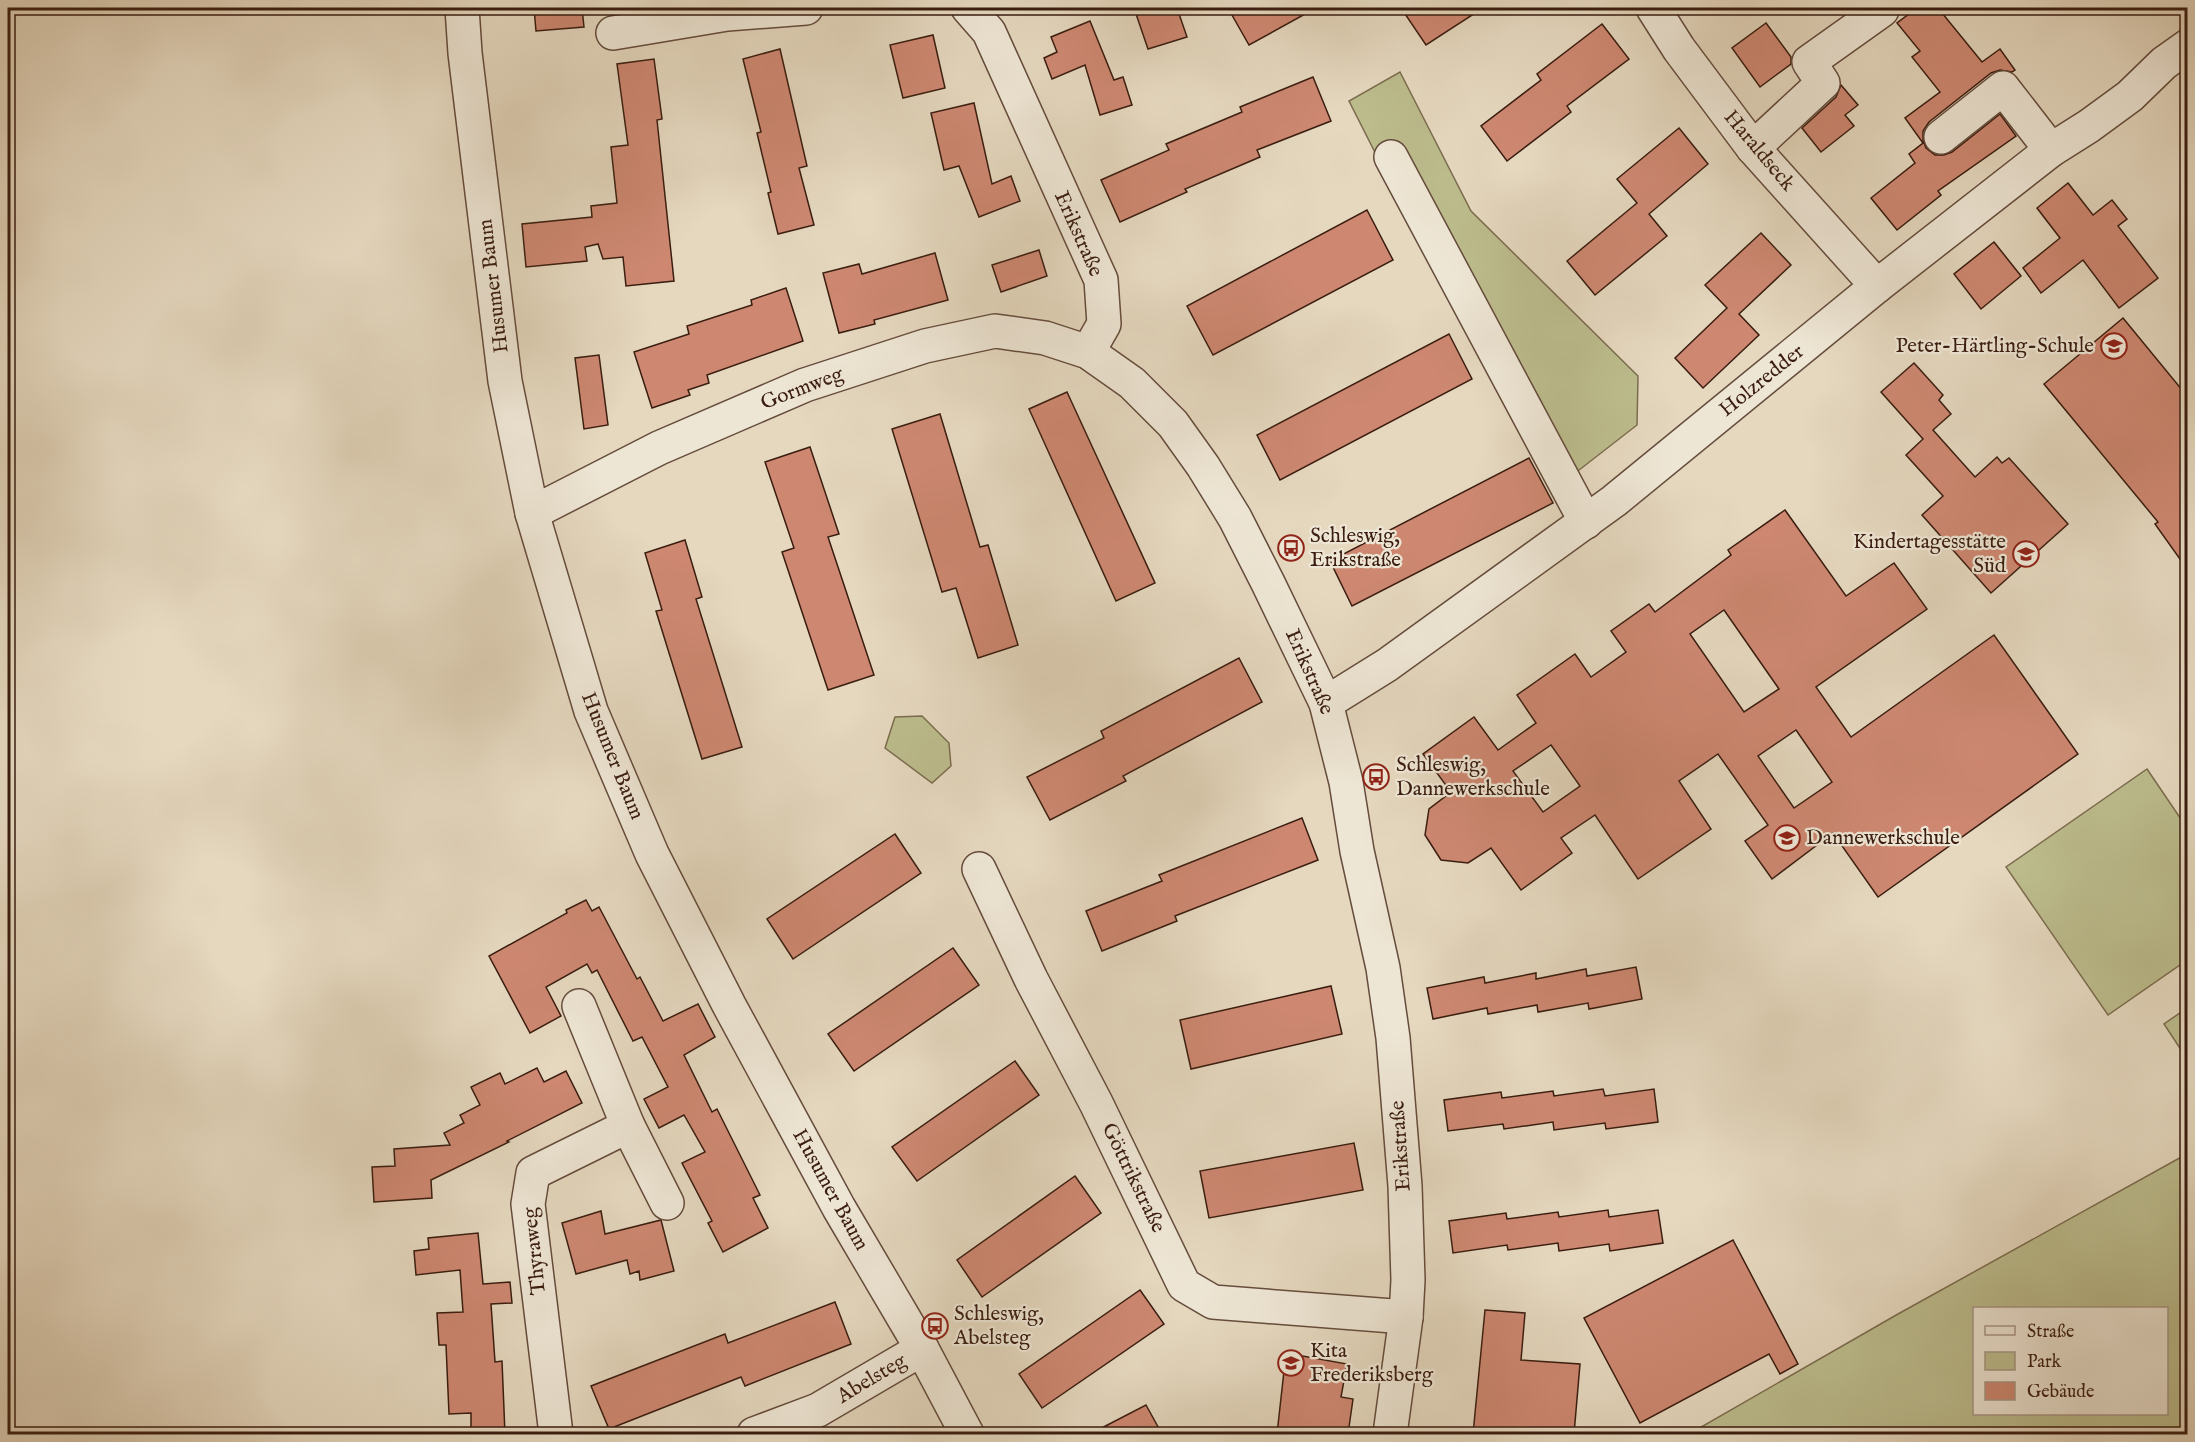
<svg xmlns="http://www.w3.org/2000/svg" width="2195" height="1442" font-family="'IM FELL English',serif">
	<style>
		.green { fill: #bcbc8d; stroke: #7b6c4e; stroke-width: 1.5; fill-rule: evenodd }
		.building { fill: #ce8872; stroke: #3a1d10; stroke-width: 1.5; fill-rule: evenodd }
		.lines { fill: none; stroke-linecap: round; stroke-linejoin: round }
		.minor-casing { stroke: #654c3c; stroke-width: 36 }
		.minor { stroke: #eee6d5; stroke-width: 33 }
		.labels { text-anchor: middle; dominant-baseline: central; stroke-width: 4.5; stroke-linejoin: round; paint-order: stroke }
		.street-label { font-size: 21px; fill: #3a1d10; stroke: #eee6d5 }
		.poi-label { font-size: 21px; fill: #3a1d10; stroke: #eee6d5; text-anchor: start }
	</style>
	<rect width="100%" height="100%" fill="#e5d8bf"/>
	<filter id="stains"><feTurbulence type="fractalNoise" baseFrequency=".00333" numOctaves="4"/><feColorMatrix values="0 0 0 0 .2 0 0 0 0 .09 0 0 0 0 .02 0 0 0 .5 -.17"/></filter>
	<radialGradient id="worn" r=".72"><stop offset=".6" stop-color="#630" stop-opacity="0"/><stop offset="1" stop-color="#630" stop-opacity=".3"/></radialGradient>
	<g class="green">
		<path d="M1400,72L1471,211L1638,376L1637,425L1565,481L1432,265L1349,101Z"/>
		<path d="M922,716L949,743L951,766L932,783L885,748L895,717Z"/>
		<path d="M2147,769L2187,828V960L2108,1015L2006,867Z"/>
		<path d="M2187,1008V1059L2164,1024Z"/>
		<path d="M2185,1155L2188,1158L2187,1434H1689L1898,1314ZM2166,1308V1414H1974V1308Z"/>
	</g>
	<g class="building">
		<path d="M534,8H582L584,27L536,31Z"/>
		<path d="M1134,8H1177L1187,37L1148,49Z"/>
		<path d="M1228,8H1316L1249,45Z"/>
		<path d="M1401,8H1483L1426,45Z"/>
		<path d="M1917,8H1938L1982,62L2000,49L2015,70L2012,72L2000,70L1991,73L1929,122L1923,131V140L1926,148L1935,155H1944L1952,152L2000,114L2016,136L1938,191L1941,195L1897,230L1871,198L1915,163L1909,154L1923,143L1905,118L1940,92L1912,57L1920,51L1897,23Z"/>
		<path d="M1090,21L1114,80L1123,77L1132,105L1100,115L1085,65L1052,79L1044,58L1057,52L1051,37Z"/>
		<path d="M1766,23L1791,57V64L1760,87L1732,48Z"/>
		<path d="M1602,24L1629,59L1567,106L1571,112L1507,161L1481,126L1541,80L1537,74Z"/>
		<path d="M933,35L945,88L903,98L890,45Z"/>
		<path d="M780,49L807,166L799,168L814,225L778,234L768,193L771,192L757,133L761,132L743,59Z"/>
		<path d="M654,59L662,119L657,120L674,281L626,286L623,257L603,259L598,244L585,247L587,261L526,267L522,224L592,217L591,206L617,203L611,147L628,145L617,64Z"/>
		<path d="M1313,77L1331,121L1257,150L1260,157L1185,189L1187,192L1120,222L1101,180L1169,150L1166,144L1242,112L1240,107Z"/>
		<path d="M1841,85L1858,105L1845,115L1854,126L1821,152L1802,128L1836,97Z"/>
		<path d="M974,103L992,184L1011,176L1020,201L979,217L959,166L944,170L931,113Z"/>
		<path d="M1679,128L1708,164L1649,214L1667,236L1595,295L1567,261L1637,203L1617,179Z"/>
		<path d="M2068,183L2093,215L2112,200L2127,219L2118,226L2158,278L2119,308L2083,260L2041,293L2023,268L2060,238L2037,208Z"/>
		<path d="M1367,210L1393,260L1213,355L1187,306Z"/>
		<path d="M1761,233L1791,265L1739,314L1759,335L1703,388L1675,358L1727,308L1705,285Z"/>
		<path d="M1994,242L2021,276L1981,309L1954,274Z"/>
		<path d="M1039,250L1047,276L1001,292L992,265Z"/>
		<path d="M935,253L948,300L874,320L875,324L839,333L823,273L859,264L862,274Z"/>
		<path d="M786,288L803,341L707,375L709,383L688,390L690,395L652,408L634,352L689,334L687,326L752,305L751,300Z"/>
		<path d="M2123,318L2187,396V569L2155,524L2158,522L2044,384Z"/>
		<path d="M1449,334L1472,379L1280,480L1257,435Z"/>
		<path d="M599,355L608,425L584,429L575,358Z"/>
		<path d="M1914,363L1943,395L1939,400L1951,414L1933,430L1975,477L1997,457L2002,463L2009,458L2068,524L1991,593L1922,515L1943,496L1906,455L1923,439L1881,392Z"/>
		<path d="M1067,392L1155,583L1116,601L1029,409Z"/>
		<path d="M940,414L980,547L988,545L1018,645L978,658L956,588L942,592L892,429Z"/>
		<path d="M810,447L839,534L828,537L874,675L828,690L782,552L794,548L765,462Z"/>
		<path d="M1529,458L1553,503L1352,606L1330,561Z"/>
		<path d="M1785,510L1846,596L1894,563L1927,609L1816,687L1851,737L1994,635L2078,754L1878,897L1833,833L1772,879L1745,841L1768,825L1718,754L1679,781L1711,829L1638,879L1595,815L1561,838L1572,853L1521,890L1491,848L1468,863L1441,860L1425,835L1429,809L1451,792L1423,754L1474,717L1498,750L1536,723L1517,695L1575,654L1591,677L1626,652L1611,631L1649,604L1655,612L1731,555L1728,550ZM1724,610L1779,689L1744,712L1690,634ZM1796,730L1832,782L1794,808L1758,756ZM1551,745L1580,786L1543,812L1513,771Z"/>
		<path d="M685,540L702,597L696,599L742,747L702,759L656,611L662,610L645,553Z"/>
		<path d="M1239,658L1262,702L1123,776L1126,781L1050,820L1027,777L1104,738L1101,731Z"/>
		<path d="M1302,818L1318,860L1175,916L1177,921L1102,951L1086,911L1162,881L1159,875Z"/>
		<path d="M895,834L921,873L793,959L767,919Z"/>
		<path d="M586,900L592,911L599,907L637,979L640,977L663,1021L698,1004L715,1037L684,1055L712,1112L717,1109L760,1195L753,1198L768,1228L723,1252L708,1223L712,1221L682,1163L705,1152L684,1115L659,1128L644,1099L668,1087L642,1037L633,1041L597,970L592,973L587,964L546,987L561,1016L530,1033L489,956L567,913L566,910Z"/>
		<path d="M953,948L979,985L854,1071L828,1034Z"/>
		<path d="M1636,967L1642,999L1589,1009L1588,1003L1538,1012L1537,1005L1488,1014L1487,1008L1433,1019L1427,988L1484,977L1485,983L1536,973V979L1586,969L1587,976Z"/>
		<path d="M1331,986L1342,1034L1191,1069L1180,1020Z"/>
		<path d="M1015,1061L1039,1095L917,1181L892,1147Z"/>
		<path d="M537,1068L544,1082L566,1071L582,1103L507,1141L509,1142L431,1180L432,1198L374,1202L372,1167L395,1166L394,1149L450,1145L444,1133L464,1123L460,1115L480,1105L471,1087L500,1073L505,1084Z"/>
		<path d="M1603,1089L1605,1096L1654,1089L1658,1122L1606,1129L1605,1123L1554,1130L1553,1122L1504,1129L1503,1124L1448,1131L1444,1100L1501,1092L1502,1098L1553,1091L1554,1096Z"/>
		<path d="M1354,1143L1363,1190L1209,1218L1200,1171Z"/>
		<path d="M1075,1176L1101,1213L982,1297L957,1260Z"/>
		<path d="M1608,1210L1609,1217L1658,1210L1663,1243L1610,1251L1609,1244L1559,1251L1558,1243L1508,1250L1507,1245L1453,1253L1449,1221L1506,1213L1507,1219L1558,1212L1559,1217Z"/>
		<path d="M601,1211L605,1234L661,1220L674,1271L640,1280L639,1271L630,1274L627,1260L576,1274L562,1223Z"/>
		<path d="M478,1233L483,1284L510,1282L512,1303L491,1304L495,1362L502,1361L505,1434H471V1413L449,1414L446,1345H439L437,1313L463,1312L460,1270L416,1275L414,1251L429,1249L428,1238Z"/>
		<path d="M1733,1240L1798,1364L1780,1374L1769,1354L1640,1423L1584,1318Z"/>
		<path d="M1140,1290L1164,1324L1042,1408L1019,1374Z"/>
		<path d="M835,1302L851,1344L745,1386L741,1377L609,1429L591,1386L725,1334L728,1343Z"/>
		<path d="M1485,1310L1525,1313L1521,1360L1580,1364L1574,1434H1473Z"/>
		<path d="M1286,1353L1347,1364L1341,1397L1353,1399L1348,1434H1277Z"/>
		<path d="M1146,1405L1162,1434H1090Z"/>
	</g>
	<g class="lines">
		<g class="minor-casing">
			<g id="minor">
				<path d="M462,8L465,53L505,381L532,513L591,711L652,854L729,1005L839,1208L922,1349L967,1434"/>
				<path d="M968,8L989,32L1101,280L1104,324L1088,352"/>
				<path d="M1653,8L1679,49L1753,148L1877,286"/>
				<path d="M613,33L727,14L806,8"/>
				<path d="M1941,137L2003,88L2051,150"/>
				<path d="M1753,148L1823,83L1809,62L1882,10"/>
				<path d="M1391,157L1586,522"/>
				<path d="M532,513L659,448L805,385L925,346L995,331L1045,338L1088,352L1132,383L1173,424L1203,466L1235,518L1268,583L1326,703L1346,782L1357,851L1383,968L1393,1038L1405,1186L1408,1280L1406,1317L1390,1434"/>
				<path d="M1326,703L1387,665L1614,501L1877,286L2051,150L2089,126L2130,96L2164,63L2188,46"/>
				<path d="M979,869L1031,979L1096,1103L1184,1285L1213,1302L1406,1317"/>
				<path d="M579,1006L628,1126L667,1203"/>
				<path d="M556,1434L528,1204L533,1173L628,1126"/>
				<path d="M754,1434L818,1410L922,1349"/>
			</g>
		</g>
		<use href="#minor" class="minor"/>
	</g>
	<defs>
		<g id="school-ring" transform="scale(1.35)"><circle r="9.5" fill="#eee6d5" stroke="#8f2418" stroke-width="1.5"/><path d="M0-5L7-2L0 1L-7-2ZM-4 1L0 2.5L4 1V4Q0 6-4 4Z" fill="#8f2418"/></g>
		<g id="bus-ring" transform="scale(1.35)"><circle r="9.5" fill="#eee6d5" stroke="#8f2418" stroke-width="1.5"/><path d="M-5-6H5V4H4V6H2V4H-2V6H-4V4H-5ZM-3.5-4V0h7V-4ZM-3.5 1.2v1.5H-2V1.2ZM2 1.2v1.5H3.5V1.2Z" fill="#8f2418"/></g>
	</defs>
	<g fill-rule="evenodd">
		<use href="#school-ring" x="2114" y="346"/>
		<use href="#bus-ring" x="1291" y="548"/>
		<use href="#school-ring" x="2026" y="554"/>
		<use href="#bus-ring" x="1376" y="777"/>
		<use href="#school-ring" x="1787" y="838"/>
		<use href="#bus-ring" x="935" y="1326"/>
		<use href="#school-ring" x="1291" y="1363"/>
	</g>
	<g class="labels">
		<g class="street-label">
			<text transform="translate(1759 151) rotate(50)">Haraldseck</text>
			<text transform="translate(1078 234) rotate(66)">Erikstraße</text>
			<text transform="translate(494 286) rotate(-97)">Husumer Baum</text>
			<text transform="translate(1762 381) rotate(-39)">Holzredder</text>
			<text transform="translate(802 389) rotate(-21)">Gormweg</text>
			<text transform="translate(1309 672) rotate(66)">Erikstraße</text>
			<text transform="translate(612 756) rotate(68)">Husumer Baum</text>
			<text transform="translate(1401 1146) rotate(-94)">Erikstraße</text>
			<text transform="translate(1133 1178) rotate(64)">Göttrikstraße</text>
			<text transform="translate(830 1190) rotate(61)">Husumer Baum</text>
			<text transform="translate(535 1251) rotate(-96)">Thyraweg</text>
			<text transform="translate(872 1379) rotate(-31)">Abelsteg</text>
		</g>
		<g class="poi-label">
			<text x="2094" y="346" text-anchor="end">Peter-Härtling-Schule</text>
			<text x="1310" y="536">Schleswig,<tspan x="1310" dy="24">Erikstraße</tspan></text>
			<text x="2006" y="542" text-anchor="end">Kindertagesstätte<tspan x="2006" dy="24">Süd</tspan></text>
			<text x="1396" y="765">Schleswig,<tspan x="1396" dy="24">Dannewerkschule</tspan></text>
			<text x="1806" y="838">Dannewerkschule</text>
			<text x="954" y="1314">Schleswig,<tspan x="954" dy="24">Abelsteg</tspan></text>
			<text x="1310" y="1351">Kita<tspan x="1310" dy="24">Frederiksberg</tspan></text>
		</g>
	</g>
	<rect width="2195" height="1442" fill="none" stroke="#e5d8bf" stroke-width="30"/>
	<rect x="9" y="9" width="2177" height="1424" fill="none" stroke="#3a1d10" stroke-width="3"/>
	<rect x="15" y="15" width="2165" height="1412" fill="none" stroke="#3a1d10" stroke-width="1.5"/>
	<rect x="1973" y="1307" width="195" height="108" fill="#eee6d5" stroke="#a69686" stroke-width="1.5"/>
	<rect x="1985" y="1326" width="30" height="9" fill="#eee6d5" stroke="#a69686" stroke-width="1.5"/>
	<text x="2027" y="1337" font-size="18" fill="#3a1d10">Straße</text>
	<rect x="1985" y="1352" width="30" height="18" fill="#bcbc8d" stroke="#a69686" stroke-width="1.5"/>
	<text x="2027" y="1367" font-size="18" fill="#3a1d10">Park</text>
	<rect x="1985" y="1382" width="30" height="18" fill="#ce8872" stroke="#a69686" stroke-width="1.5"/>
	<text x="2027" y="1397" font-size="18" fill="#3a1d10">Gebäude</text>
	<rect width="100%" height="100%" filter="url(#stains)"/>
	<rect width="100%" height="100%" fill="url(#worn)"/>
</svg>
